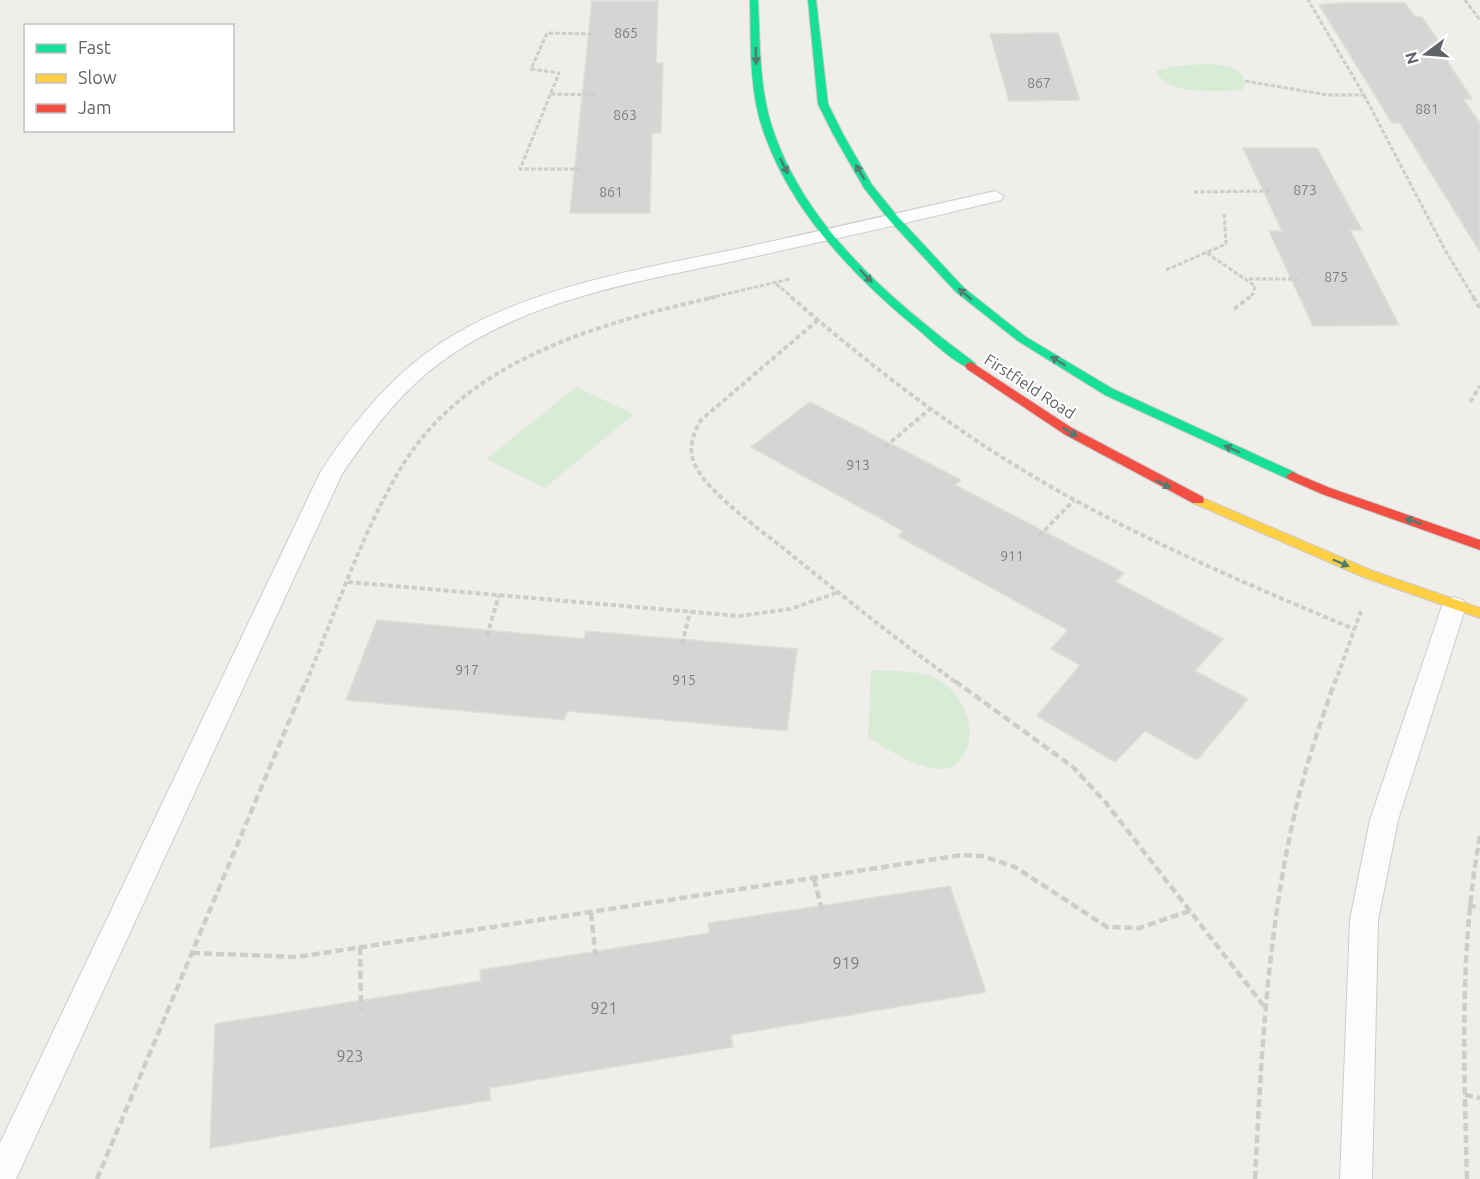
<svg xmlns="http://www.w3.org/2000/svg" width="1480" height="1179" font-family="Ubuntu,sans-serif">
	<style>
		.green { fill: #d8ebd6 }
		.building { fill: #d6d5d3; stroke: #deddd9; stroke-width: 1.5 }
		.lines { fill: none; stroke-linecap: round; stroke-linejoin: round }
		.lane-casing { stroke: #cbcccc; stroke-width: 2 }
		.fast-casing { stroke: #cacacb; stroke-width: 2 }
		.slow-casing { stroke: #cacacb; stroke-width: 2 }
		.jam-casing { stroke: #cacacb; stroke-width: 2 }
		.path-far2 { stroke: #cacfcc; stroke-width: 3; stroke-dasharray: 4.5 2; stroke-linecap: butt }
		.path-far1 { stroke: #cacfcc; stroke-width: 4; stroke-dasharray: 5 3; stroke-linecap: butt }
		.path { stroke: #cacfcc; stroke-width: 4.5; stroke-dasharray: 8 4; stroke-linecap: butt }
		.lane { fill: #fdfcfc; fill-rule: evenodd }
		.fast { fill: #16e098; fill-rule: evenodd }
		.slow { fill: #ffcf43; fill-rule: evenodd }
		.jam { fill: #f24e42; fill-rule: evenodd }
		.oneway { fill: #507c72 }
		.labels { text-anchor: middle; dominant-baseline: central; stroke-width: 4.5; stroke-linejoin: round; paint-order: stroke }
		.number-label { font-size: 14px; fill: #7e8184 }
		.street-label { font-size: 16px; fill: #5f6368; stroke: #fff }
		.near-number-label { font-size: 16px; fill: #7e8184 }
	</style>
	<rect width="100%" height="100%" fill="#efeeea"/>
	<g class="green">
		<path d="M1174,66C1193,65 1243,57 1245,84L1242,90L1234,91C1212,91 1166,95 1156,71Z"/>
		<path d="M576,387L634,414L545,488L486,459Z"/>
		<path d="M871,670C891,672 917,669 935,678C962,691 980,730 963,756C960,760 954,766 949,768C923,774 889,750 868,737Z"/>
	</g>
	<g class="building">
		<path d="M592,1H658L656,63H663L661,133H652L650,213H570Z"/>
		<path d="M1341,3H1405L1415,17H1422L1449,56H1444L1472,99H1463L1480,123V252L1400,123H1392L1319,5Z"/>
		<path d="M1058,33L1080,100L1009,101L990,34Z"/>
		<path d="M1243,148H1317L1362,230H1350L1399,325L1313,326L1269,231H1282Z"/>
		<path d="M810,402L961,480L955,485L1124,573L1116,582L1223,639L1195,671L1248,699L1197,760L1145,731L1115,762L1037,716L1080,665L1051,649L1068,630L898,536L903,531L751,447Z"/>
		<path d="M377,620L584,639L586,631L797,649L787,731L567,711L564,720L346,700Z"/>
		<path d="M950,886L986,992L731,1035L733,1047L489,1088L491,1100L210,1148L215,1024L481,981L480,970L710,933L708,923Z"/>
	</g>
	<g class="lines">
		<g class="lane-casing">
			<g id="lane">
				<path d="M995,191L1004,196L1001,200C918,221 833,239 748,258C644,281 529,297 441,362C400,392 370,433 342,474L16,1179H0V1143L320,473C348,429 383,386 425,354C516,287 638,270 746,247C829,229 912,210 995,191Z"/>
				<path d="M1454,597L1463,600L1466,606L1398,820L1378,920L1372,1179H1340L1350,920L1370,820L1442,606L1445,600Z"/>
			</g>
		</g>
		<g class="fast-casing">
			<g id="fast">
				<path d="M750,0H758C760,42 759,87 772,127C805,228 893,302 975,363L977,366L975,369C963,371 930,340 920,331C854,277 789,210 762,127C749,87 751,42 750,0Z"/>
				<path d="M808,0H816L828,104L843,134L872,185L898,217L964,288L1026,337L1113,389L1296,473L1298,476L1296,479H1288L1105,395L1018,341L956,292L890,221L864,188L833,134L818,104Z"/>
			</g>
		</g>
		<g class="slow-casing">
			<path id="slow" d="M1198,496L1373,571L1480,608V618L1363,577L1193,503L1192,500L1193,497Z"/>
		</g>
		<g class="jam-casing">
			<g id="jam">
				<path d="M971,362L1072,428L1203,497L1204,500L1203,503H1193L1064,434L967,369L965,366L967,363Z"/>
				<path d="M1292,472L1330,488L1480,540V550L1322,494L1288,479L1286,476Z"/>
			</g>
		</g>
		<g class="path-far2">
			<path d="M1465,0L1480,20"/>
			<path d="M1245,81L1328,95H1364L1308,0"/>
			<path d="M551,94L596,95"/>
			<path d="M1364,95L1445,250L1474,298"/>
			<path d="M581,169H520L559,73L531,69L547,33L595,34"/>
			<path d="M1194,192L1270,191"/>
			<path d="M1207,253L1255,286L1253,294L1248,298"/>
			<path d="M1166,270L1226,244L1224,212"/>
			<path d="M1249,279H1298"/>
			<path d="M776,284L793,298"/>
			<path d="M709,298L790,279"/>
		</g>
		<g class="path-far1">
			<path d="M791,297C866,362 945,424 1031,475C1133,536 1244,583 1354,629"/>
			<path d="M1473,297L1480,308"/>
			<path d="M1234,309L1250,297"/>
			<path d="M818,320L701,420C692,436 687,450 696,467C708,492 760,530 783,548C840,594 897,640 957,683"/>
			<path d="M1470,402L1480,386"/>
			<path d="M885,447L931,408"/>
			<path d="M1039,536L1074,500"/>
			<path d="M348,582L739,616L790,609L839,592"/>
			<path d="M487,636L499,595"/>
			<path d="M682,644L690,612"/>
			<path d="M306,683C335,613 364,527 404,463C470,358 601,323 715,297"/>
			<path d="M1335,683L1361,611"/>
		</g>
		<g class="path">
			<path d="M955,681L1073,767L1106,803L1267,1010"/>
			<path d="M814,879L823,914"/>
			<path d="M1468,905L1480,908"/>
			<path d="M591,913L596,960"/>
			<path d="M360,947L361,1010"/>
			<path d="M192,953L297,957L962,855L982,856L1015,867L1107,927L1139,928L1190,911"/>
			<path d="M1465,1095L1480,1098"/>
			<path d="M97,1179L306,681"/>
			<path d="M1255,1179C1261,1059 1267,939 1293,821C1303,773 1319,727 1335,681"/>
			<path d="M1467,1179C1464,1064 1459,950 1480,836"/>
		</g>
		<use href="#lane" class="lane"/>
		<use href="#fast" class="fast"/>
		<use href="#slow" class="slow"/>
		<use href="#jam" class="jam"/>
	</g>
	<defs><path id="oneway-solid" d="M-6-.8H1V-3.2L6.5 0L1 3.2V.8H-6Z" transform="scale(1.5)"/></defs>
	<g class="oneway">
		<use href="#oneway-solid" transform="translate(756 56) rotate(88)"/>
		<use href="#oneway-solid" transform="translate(784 166) rotate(63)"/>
		<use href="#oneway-solid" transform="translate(860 172) rotate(-120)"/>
		<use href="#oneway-solid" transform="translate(866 276) rotate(46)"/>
		<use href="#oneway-solid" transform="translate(965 294) rotate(-140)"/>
		<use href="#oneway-solid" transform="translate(1058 361) rotate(-149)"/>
		<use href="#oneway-solid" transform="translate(1070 432) rotate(31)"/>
		<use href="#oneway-solid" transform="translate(1232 449) rotate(-156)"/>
		<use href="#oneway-solid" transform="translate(1163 484) rotate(28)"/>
		<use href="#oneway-solid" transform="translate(1413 521) rotate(-160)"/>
		<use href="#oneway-solid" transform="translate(1341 563) rotate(23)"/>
	</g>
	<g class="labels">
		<g class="number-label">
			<text x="626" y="33">865</text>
			<text x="1039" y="83">867</text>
			<text x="1427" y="109">881</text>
			<text x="625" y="115">863</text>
			<text x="1305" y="190">873</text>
			<text x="611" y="192">861</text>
			<text x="1336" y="277">875</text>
			<text x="858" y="465">913</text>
			<text x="1012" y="556">911</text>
			<text x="467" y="670">917</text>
			<text x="684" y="680">915</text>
		</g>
		<g class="street-label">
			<text transform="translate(1030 386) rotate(33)">Firstfield Road</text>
		</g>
		<g class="near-number-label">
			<text x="846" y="963">919</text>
			<text x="604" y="1008">921</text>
			<text x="350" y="1056">923</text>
		</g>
	</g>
	<rect x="24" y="24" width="210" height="108" fill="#ffffff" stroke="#bfc1c3" stroke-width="1.5"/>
	<rect x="36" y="44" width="30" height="9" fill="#16e098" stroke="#bfc1c3" stroke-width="1.5"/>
	<text x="78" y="54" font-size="18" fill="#5f6368">Fast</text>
	<rect x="36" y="74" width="30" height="9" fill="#ffcf43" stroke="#bfc1c3" stroke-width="1.5"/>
	<text x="78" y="84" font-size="18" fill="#5f6368">Slow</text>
	<rect x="36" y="104" width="30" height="9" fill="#f24e42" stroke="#bfc1c3" stroke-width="1.5"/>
	<text x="78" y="114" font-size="18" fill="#5f6368">Jam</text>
	<g transform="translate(1426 54) rotate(254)" stroke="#ffffff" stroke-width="4.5" paint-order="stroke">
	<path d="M0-4.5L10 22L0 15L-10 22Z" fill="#5f6368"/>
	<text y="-9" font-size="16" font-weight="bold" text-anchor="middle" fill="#5f6368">N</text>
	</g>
</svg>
